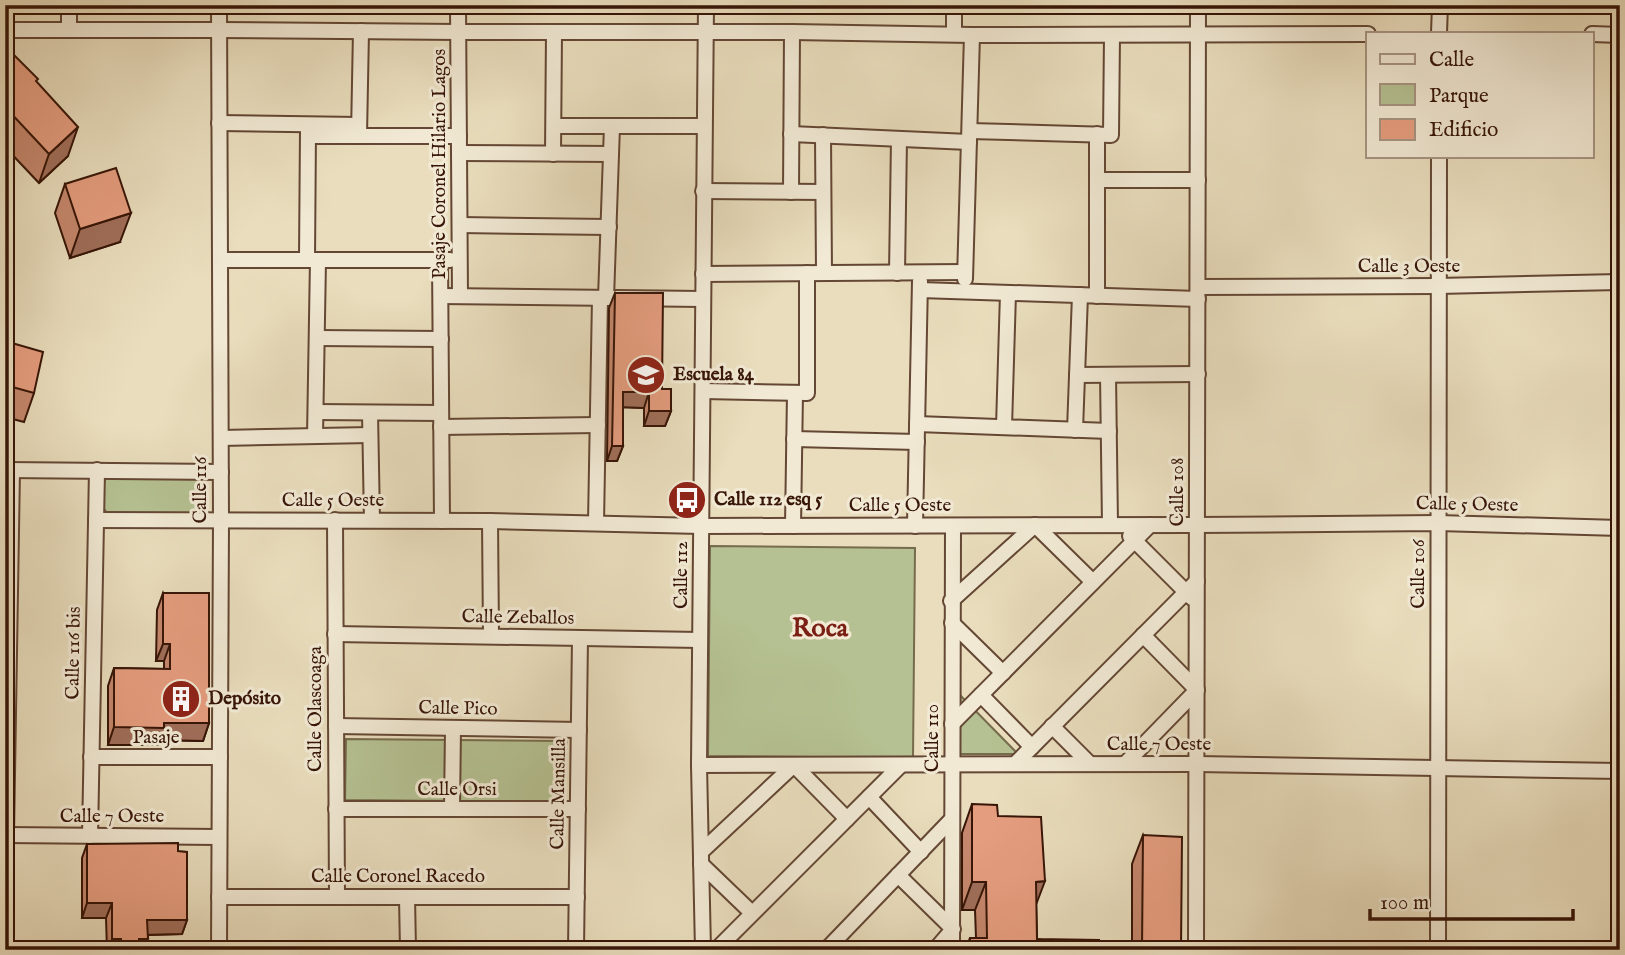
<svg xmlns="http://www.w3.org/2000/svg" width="1625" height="955" font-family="'IM FELL English',serif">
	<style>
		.green { fill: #b5c192; stroke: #766b4c; stroke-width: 2 }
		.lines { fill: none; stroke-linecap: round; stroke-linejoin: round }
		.minor-casing { stroke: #644734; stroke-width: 18 }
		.minor { stroke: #f1e9d4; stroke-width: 14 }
		.wall { fill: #c5876d; stroke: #371507; stroke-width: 2 }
		.shaded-wall { fill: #a06e59; stroke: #371507; stroke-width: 2 }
		.building { fill: #e59d7f; stroke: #371507; stroke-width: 2 }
		.labels { text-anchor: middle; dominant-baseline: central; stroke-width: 6; stroke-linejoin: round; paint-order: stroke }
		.street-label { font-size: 19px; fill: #371507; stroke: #f1e9d4 }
		.poi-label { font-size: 19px; font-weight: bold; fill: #371507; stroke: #f1e9d4; text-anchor: start }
		.district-label { font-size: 26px; font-weight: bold; fill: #7a1f14; stroke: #f1e9d4 }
	</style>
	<rect width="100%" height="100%" fill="#e9ddbd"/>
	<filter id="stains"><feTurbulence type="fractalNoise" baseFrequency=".00286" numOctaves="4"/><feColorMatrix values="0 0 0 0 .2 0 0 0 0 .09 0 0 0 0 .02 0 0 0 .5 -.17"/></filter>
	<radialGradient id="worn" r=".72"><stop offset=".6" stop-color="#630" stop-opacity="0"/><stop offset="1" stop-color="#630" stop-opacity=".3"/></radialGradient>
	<g class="green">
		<path d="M106,477L196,479C207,488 209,506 195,514L109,515L103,508L104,483Z"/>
		<path d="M710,546L915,548L913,758L708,756Z"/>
		<path d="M956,691L1018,754H951Z"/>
		<path d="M346,739L567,741L564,802L345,800Z"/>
	</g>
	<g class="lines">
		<g class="minor-casing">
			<g id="minor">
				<path d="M458,5L460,296"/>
				<path d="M5,30H219L459,32H792L972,35L1368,34"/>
				<path d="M69,30V5"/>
				<path d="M1439,33L1440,5"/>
				<path d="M954,34V5"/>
				<path d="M1592,34L1620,35"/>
				<path d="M219,123L359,125"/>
				<path d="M554,126H704"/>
				<path d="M970,131L1111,135L1112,35"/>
				<path d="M791,134L969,142"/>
				<path d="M359,135L361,31"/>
				<path d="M823,135L824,273"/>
				<path d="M308,136H459"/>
				<path d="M460,153L611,154"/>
				<path d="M553,154L554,32"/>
				<path d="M1097,180H1198"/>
				<path d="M703,191L823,192"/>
				<path d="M791,192L792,32"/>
				<path d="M460,225L609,227"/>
				<path d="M220,260H450"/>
				<path d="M307,260L308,129"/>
				<path d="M440,260L442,521"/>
				<path d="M897,273L899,139"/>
				<path d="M703,274L965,272"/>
				<path d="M965,279L972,35"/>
				<path d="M1198,287L1438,286L1620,282"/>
				<path d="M920,290L1198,299"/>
				<path d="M441,296L703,299"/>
				<path d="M1097,296V134"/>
				<path d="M606,298L612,126"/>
				<path d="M317,338L441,339"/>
				<path d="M1077,375L1198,374"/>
				<path d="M1108,375L1110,525"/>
				<path d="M703,391L807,393V273"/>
				<path d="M316,412L441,413"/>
				<path d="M370,413L372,520"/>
				<path d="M917,424L1109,431"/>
				<path d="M441,427L598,425"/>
				<path d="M1004,427L1008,293"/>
				<path d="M1075,430L1080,295"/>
				<path d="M315,436L318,260"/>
				<path d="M221,438L370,435"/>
				<path d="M794,439L917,442"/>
				<path d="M5,470L221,472"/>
				<path d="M96,520L490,521L701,526L1197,525L1438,523L1620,528"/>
				<path d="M335,520L337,897"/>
				<path d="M490,521L491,636"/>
				<path d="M596,523L600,298"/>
				<path d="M793,526L795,393"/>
				<path d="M915,526L920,281"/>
				<path d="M1130,536L1192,598"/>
				<path d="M951,601L1035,525L1093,582"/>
				<path d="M952,623L1003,673"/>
				<path d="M335,634L700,640"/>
				<path d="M981,695L1032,747"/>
				<path d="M952,724L1150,525"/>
				<path d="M336,726L579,730"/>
				<path d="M1052,726L1090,764"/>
				<path d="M91,757H220"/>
				<path d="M1015,764L1197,581"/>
				<path d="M1125,764L1197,690L1143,635"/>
				<path d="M699,765L1197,764L1620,771"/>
				<path d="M869,797L921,852"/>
				<path d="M336,809H578"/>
				<path d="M452,809L453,728"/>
				<path d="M5,835L219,837"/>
				<path d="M6,835L12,470"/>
				<path d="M90,836L97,470"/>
				<path d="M701,852L794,765L847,819"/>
				<path d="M701,864L752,913"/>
				<path d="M898,875L953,929L935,950"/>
				<path d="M219,897H577"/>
				<path d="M407,897L408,950"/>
				<path d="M219,950L221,521L219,5"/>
				<path d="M576,950L580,638"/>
				<path d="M703,950L699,765L706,5"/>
				<path d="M716,950L901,765"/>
				<path d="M826,950L951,820"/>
				<path d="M952,950L953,526"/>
				<path d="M1196,950L1198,5"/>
				<path d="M1438,950L1439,156"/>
			</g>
		</g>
		<use href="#minor" class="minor"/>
	</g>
	<g class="wall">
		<path d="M5,46L37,83L68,156L39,183L5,147Z"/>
		<path d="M65,184L120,242L70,258L55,213Z"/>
		<path d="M615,293L662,389L671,411L665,426H644V408L623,407V446L617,461H607L609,308Z"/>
		<path d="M5,341L34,393L24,422L5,417Z"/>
		<path d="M163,593L209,723L203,741L160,740L158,745H108V686L114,668L164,669V661H156L157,610Z"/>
		<path d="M972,804L998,816L1036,904L1037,939L1099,950H965L970,938H976L975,910H962V833Z"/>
		<path d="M1143,835L1181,950H1132V864Z"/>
		<path d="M87,844L178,851L187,920L182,934L148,935V939L144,950H107L106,918H82V858Z"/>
	</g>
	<g class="shaded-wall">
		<path d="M490,5H529L528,10L488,9Z"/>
		<path d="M78,127L68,156L39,183L49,154Z"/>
		<path d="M131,213L120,242L70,258L80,229Z"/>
		<path d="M623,392H649L644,408L617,407Z"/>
		<path d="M649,411H671L665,426H644Z"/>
		<path d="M612,446H623L617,461H607Z"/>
		<path d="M163,644H170L164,661H156Z"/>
		<path d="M164,723H209L203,741L160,740L158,745H108L114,727Z"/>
		<path d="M1045,881L1034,910L1036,882Z"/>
		<path d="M972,882H986L975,910H962Z"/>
		<path d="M87,903H112L106,918H82Z"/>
		<path d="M147,920H187L182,934L142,935Z"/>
		<path d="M112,939H121L117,950H109Z"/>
		<path d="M139,939H148L144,950H120L121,947Z"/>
	</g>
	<g class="building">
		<path d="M5,46L38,79L36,81L78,127L49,154L7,109L5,111Z"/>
		<path d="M116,168L131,213L80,229L65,184Z"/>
		<path d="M615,293H663L662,389H671V411H649V392H623V446H612Z"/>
		<path d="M5,341L43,352L34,393L5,385Z"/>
		<path d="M163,593H209V723H164V728L114,727V668L170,669V644H163Z"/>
		<path d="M972,804L997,805L998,816L1041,817L1045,881L1036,882L1037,939L1099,940V950H970V938H987L986,882H972Z"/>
		<path d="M1143,835L1182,837L1181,950H1142Z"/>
		<path d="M178,843V851L187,852V920H147L148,939H139V947H121V939H112V903H87V844Z"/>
	</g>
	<defs>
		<g id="school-disc" transform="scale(2.0125)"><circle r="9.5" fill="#8f2418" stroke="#f1e9d4"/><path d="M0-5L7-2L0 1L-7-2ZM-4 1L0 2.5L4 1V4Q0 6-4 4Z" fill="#fff"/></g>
		<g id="bus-disc" transform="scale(2.0125)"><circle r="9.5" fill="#8f2418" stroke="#f1e9d4"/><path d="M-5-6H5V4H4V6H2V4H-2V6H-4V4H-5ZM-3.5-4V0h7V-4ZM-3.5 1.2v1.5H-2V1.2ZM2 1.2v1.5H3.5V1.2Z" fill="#fff"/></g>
		<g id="building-disc" transform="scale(2.0125)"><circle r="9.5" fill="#8f2418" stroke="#f1e9d4"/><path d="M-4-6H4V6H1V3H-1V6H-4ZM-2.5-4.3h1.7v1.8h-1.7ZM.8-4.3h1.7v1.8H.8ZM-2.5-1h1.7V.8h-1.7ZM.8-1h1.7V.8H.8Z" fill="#fff"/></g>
	</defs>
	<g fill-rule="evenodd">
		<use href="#school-disc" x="646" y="375"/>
		<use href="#bus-disc" x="687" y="500"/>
		<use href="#building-disc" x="181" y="699"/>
	</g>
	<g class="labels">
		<g class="street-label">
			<text transform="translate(440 164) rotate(-90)">Pasaje Coronel Hilario Lagos</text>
			<text x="1409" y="267">Calle 3 Oeste</text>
			<text transform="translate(201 490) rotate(-90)">Calle 116</text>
			<text transform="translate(1178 492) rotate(-90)">Calle 108</text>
			<text x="333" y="501">Calle 5 Oeste</text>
			<text transform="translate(1467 505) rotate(1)">Calle 5 Oeste</text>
			<text x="900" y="506">Calle 5 Oeste</text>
			<text transform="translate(1419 574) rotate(-90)">Calle 106</text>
			<text transform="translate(682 575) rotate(-90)">Calle 112</text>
			<text transform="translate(518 618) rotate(1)">Calle Zeballos</text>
			<text transform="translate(74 653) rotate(-89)">Calle 116 bis</text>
			<text transform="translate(316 709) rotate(-90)">Calle Olascoaga</text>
			<text transform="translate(458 709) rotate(1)">Calle Pico</text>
			<text x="156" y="738">Pasaje</text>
			<text transform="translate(933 738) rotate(-90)">Calle 110</text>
			<text x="1159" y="745">Calle 7 Oeste</text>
			<text x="457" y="790">Calle Orsi</text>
			<text transform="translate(559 794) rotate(-89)">Calle Mansilla</text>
			<text x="112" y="817">Calle 7 Oeste</text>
			<text x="398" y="877">Calle Coronel Racedo</text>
		</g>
		<g class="poi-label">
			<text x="673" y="375">Escuela 84</text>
			<text x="714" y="500">Calle 112 esq 5</text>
			<text x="208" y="699">Depósito</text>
		</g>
		<g class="district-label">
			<text x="820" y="628">Roca</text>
		</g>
	</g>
	<rect width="1625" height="955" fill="none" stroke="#e9ddbd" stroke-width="28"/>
	<rect x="7" y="7" width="1611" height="941" fill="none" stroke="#371507" stroke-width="3.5"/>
	<rect x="14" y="14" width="1597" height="927" fill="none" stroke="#371507" stroke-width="2"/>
	<rect x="1366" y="32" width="228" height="126" fill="#f1e9d4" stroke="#a79482" stroke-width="2"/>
	<rect x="1380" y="54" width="35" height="10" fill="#f1e9d4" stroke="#a79482" stroke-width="2"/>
	<text x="1429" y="66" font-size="21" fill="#371507">Calle</text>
	<rect x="1380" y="84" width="35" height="21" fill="#b5c192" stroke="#a79482" stroke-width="2"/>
	<text x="1429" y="102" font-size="21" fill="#371507">Parque</text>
	<rect x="1380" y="119" width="35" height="21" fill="#e59d7f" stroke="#a79482" stroke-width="2"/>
	<text x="1429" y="136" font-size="21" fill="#371507">Edificio</text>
	<path d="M1370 909v10h203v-10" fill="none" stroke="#371507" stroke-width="3.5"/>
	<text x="1380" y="909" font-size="21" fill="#371507" stroke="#f1e9d4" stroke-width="5" paint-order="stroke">100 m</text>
	<rect width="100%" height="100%" filter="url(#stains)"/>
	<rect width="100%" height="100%" fill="url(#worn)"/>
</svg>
